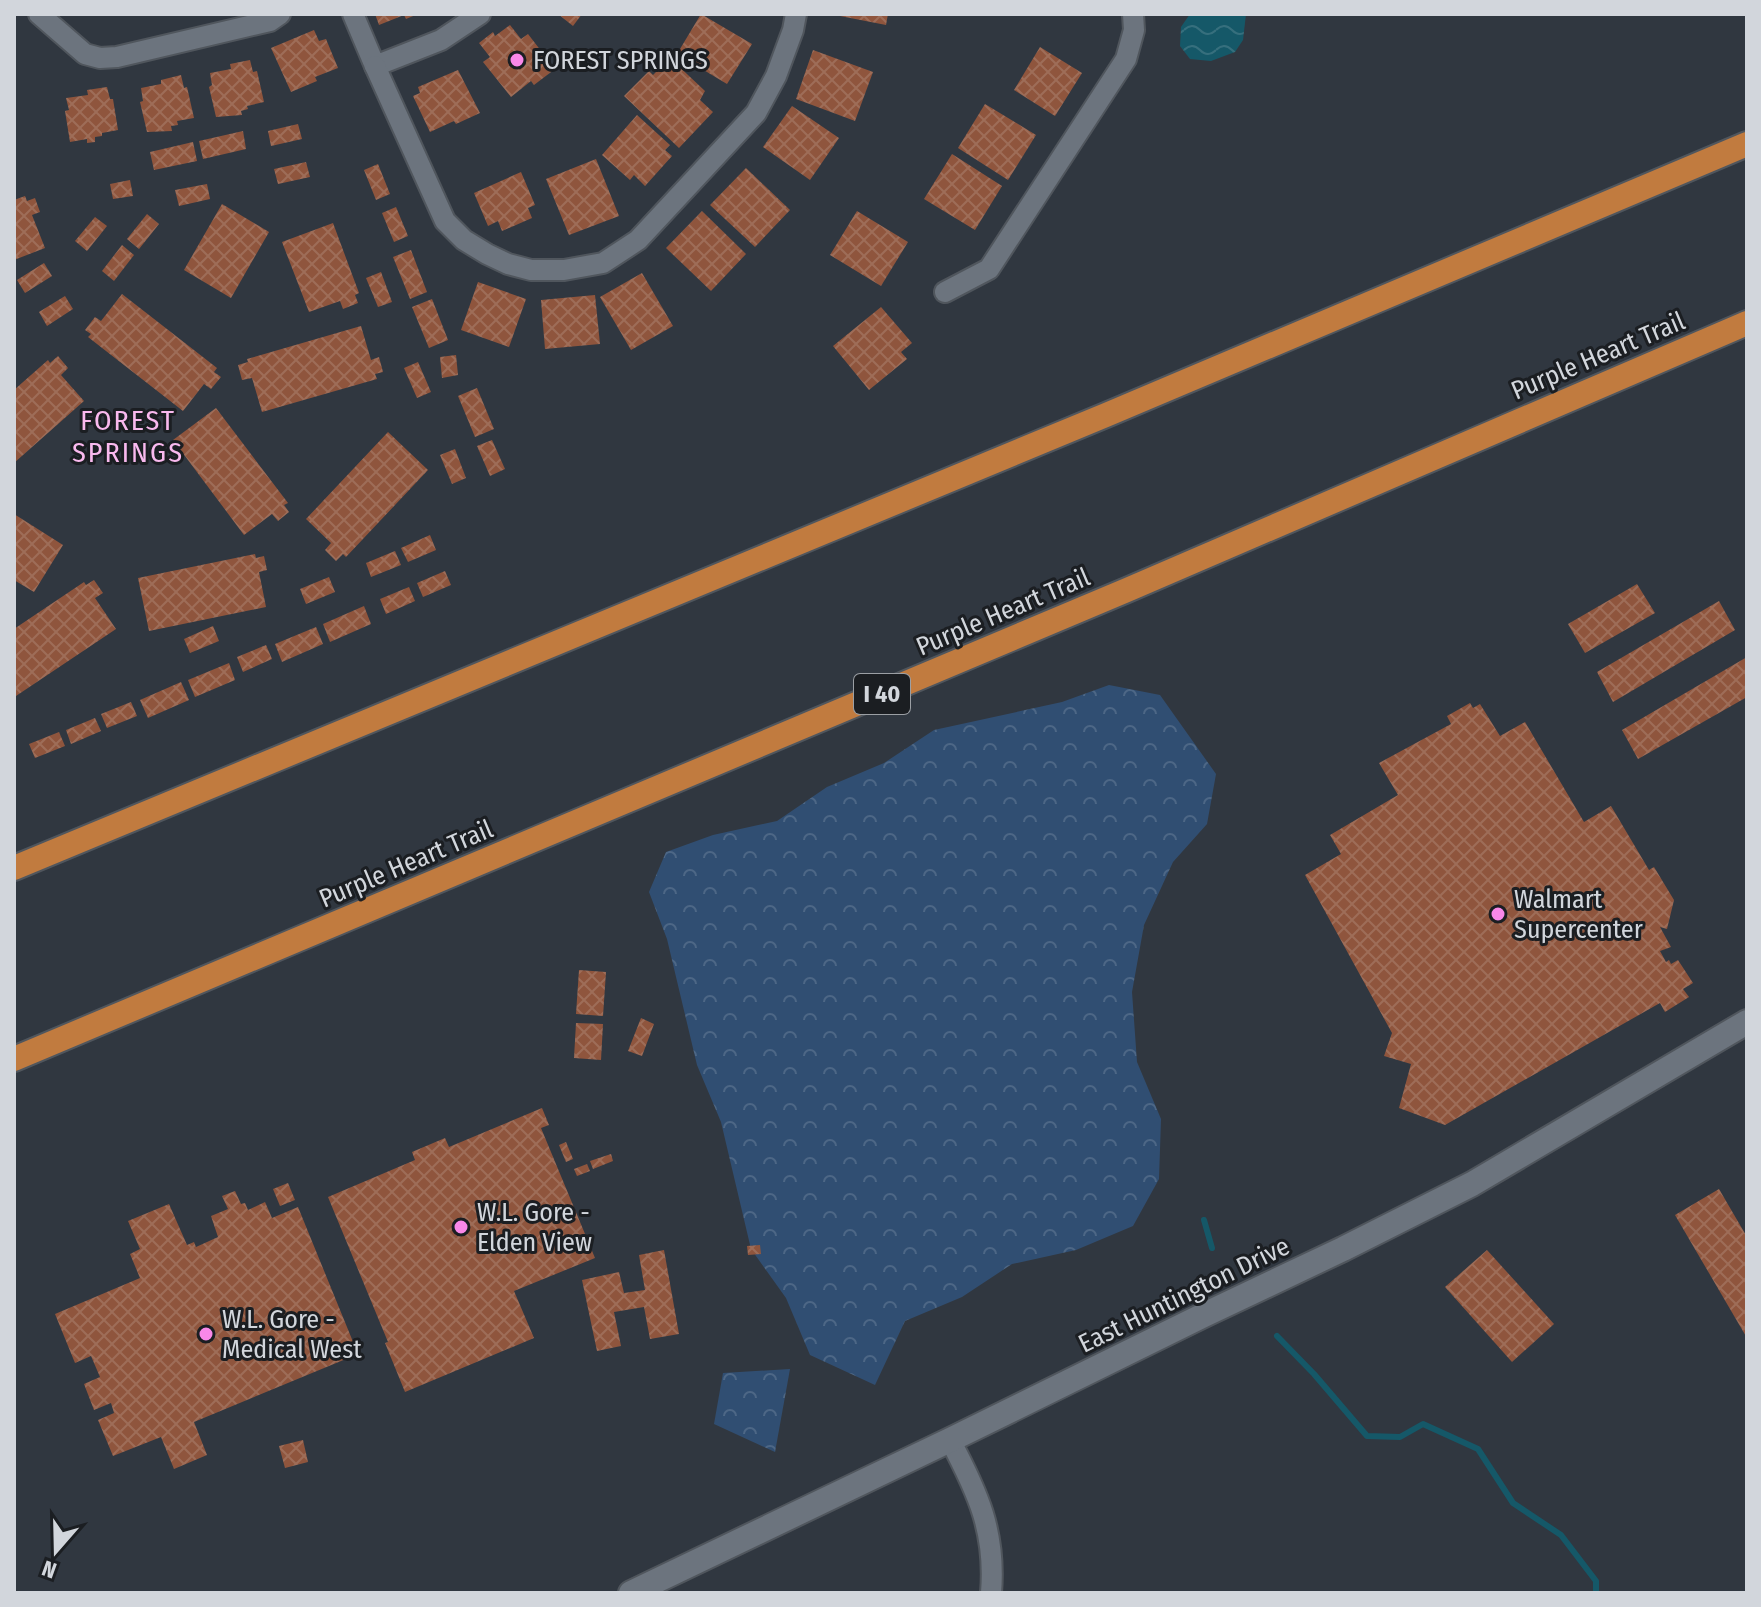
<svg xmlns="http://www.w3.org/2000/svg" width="1761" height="1607" font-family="'Fira Sans Condensed',sans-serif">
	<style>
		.forest { fill: url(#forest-crowns) }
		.water { fill: url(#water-waves) }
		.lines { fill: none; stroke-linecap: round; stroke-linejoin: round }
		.stream { stroke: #155868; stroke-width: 6 }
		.building { fill: url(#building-cross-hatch) }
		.street-casing { stroke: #50565d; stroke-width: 24 }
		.secondary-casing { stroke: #50565d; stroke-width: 28 }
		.highway-casing { stroke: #50565d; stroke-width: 28 }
		.street { stroke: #6c747e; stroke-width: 20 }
		.secondary { stroke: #6c747e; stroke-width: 24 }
		.highway { stroke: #c17b3f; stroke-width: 24 }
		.poi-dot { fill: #f988e9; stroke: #1b1e22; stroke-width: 3 }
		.labels { text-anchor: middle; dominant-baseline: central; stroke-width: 6; stroke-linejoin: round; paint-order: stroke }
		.shield { fill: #1b1e22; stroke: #9b9fa4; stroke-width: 2 }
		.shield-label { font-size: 24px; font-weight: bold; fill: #d2d6dc }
		.poi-label { font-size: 26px; fill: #d2d6dc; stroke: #1b1e22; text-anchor: start }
		.street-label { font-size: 26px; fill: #d2d6dc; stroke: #1b1e22 }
		.neighbourhood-label { font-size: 28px; letter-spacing: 2px; fill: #f9b9ee; stroke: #1b1e22 }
	</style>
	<defs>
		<pattern id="forest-crowns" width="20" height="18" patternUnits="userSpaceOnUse" patternTransform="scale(2)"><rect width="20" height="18" fill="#304e72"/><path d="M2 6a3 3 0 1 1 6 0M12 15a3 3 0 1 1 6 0" fill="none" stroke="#4d6786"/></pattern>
		<pattern id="water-waves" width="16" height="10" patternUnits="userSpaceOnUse" patternTransform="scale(2)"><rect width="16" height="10" fill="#155868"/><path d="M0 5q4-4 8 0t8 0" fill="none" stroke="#366f7d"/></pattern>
		<pattern id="building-cross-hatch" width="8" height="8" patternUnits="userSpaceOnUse" patternTransform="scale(2)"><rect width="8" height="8" fill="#8f553d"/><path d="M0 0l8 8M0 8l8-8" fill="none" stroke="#9e6d58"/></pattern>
	</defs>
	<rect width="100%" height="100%" fill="#303740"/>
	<g class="forest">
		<path d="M1109,685L1160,695L1216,774L1207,824L1173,862L1144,925L1132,992L1137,1062L1161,1119L1159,1179L1133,1226L1076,1250L1012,1264L962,1297L905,1321L875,1385L810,1355L786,1298L751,1249L721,1122L697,1065L667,939L649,892L666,852L713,835L777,821L827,787L884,763L934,730L1062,702Z"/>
		<path d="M790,1369L775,1452L714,1424L723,1373Z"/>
	</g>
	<path class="water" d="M1190,14H1246L1243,40L1235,52L1211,61L1190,59L1180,46L1181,27Z"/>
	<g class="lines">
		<g class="stream">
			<path d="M1204,1220L1212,1248"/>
			<path d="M1277,1336L1314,1374L1367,1436L1400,1437L1423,1424L1478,1449L1513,1503L1561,1535L1596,1581V1593"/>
		</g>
	</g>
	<g class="building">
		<path d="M375,14H418L406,19L404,15L379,25Z"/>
		<path d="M558,14H582L573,26Z"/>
		<path d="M701,14L752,44L727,84L677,54Z"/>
		<path d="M835,14H888L886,25L835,15Z"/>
		<path d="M510,25L521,39L528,34L555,69L534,85L531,81L511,97L483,62L490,57L479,43L493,32L495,36Z"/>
		<path d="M314,30L319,41L326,39L338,68L315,77L317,81L291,92L271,48Z"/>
		<path d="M1040,47L1082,73L1055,116L1014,90Z"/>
		<path d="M813,50L873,72L855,121L796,99Z"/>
		<path d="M670,58L705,91L700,100L713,112L679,148L624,96L649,71L653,75Z"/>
		<path d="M250,60L253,72L257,71L264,102L247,106L248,109L241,111L242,115L216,117L209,87L212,85L210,73L231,69L230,64Z"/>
		<path d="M458,70L480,113L456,124L454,121L430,132L413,96L420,93L418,87Z"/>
		<path d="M181,75L184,88L187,87L194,118L177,121L178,125L171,126L172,131L147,132L140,102L143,101L141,88L161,84V80Z"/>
		<path d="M107,87L110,99H113L118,130L102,133V136L95,137V142L87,143V139L70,142L65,111L69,110L66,98L88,95L87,90Z"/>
		<path d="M985,104L1036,135L1008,180L958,148Z"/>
		<path d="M792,106L839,138L810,180L763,147Z"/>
		<path d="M637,115L670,145L665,150L672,156L645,186L634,175L630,180L602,155Z"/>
		<path d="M298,124L302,139L271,146L268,131Z"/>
		<path d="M243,131L246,149L203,159L199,141Z"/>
		<path d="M193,142L197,161L154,170L150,152Z"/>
		<path d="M952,154L1002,186L975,230L924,199Z"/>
		<path d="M596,159L619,216L569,235L546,179Z"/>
		<path d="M306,162L310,177L278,184L274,169Z"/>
		<path d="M378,164L390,194L376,200L364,170Z"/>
		<path d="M746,168L790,210L755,247L710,205Z"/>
		<path d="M521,172L535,205L528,208L532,218L502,231L498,221L488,226L474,193Z"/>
		<path d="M130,180L133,196L113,199L110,184Z"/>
		<path d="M207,184L210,199L179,206L175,190Z"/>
		<path d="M25,196L27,201L35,198L40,212L32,215L45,248L14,260V200Z"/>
		<path d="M222,204L269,232L231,298L184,270Z"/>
		<path d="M396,207L408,236L394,242L382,213Z"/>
		<path d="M702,211L746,254L711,291L666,248Z"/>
		<path d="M857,211L908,242L881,286L830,255Z"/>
		<path d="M147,214L159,224L139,249L127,239Z"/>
		<path d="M95,217L107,226L87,251L75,241Z"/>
		<path d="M333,223L359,293L355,295L358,303L343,309L340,301L309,312L282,242Z"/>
		<path d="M122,245L134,255L114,281L102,271Z"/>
		<path d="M411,250L427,292L410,299L393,257Z"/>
		<path d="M44,263L52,276L25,293L17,280Z"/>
		<path d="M381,272L392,302L378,307L366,278Z"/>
		<path d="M642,273L673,326L631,350L600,297Z"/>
		<path d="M478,282L526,299L509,347L461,330Z"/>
		<path d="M122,294L217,368L214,372L221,377L211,389L204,384L183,411L88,337L91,334L85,330L95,317L101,321Z"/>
		<path d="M595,295L600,344L545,349L541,300Z"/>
		<path d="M65,296L73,309L47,326L39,312Z"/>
		<path d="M432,299L448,340L429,348L412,307Z"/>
		<path d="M881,307L912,343L901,352L907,359L869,390L833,346Z"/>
		<path d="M361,326L371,360L379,357L383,372L375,374L377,379L262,412L252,378L242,380L238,365L248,362L247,359Z"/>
		<path d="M456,355L458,375L442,378L440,357Z"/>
		<path d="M58,356L68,368L61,375L84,401L14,463V390L48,360L50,363Z"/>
		<path d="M418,362L431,392L417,398L404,368Z"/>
		<path d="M477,388L494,429L475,437L458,396Z"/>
		<path d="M216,408L288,503L284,505L289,512L278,521L272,514L244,535L173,440Z"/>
		<path d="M388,432L428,470L346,557L343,554L336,561L325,550L331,543L306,519Z"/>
		<path d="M492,440L505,469L490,476L477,446Z"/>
		<path d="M455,449L466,478L452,484L440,455Z"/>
		<path d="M14,514L63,545L34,592L14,580Z"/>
		<path d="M430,535L436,550L408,562L401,548Z"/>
		<path d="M395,551L401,565L371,577L366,563Z"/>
		<path d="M255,554L256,558L264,556L267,570L259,572L266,607L149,631L138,578Z"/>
		<path d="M445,571L451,585L423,597L417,583Z"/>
		<path d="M329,577L335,592L306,604L300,589Z"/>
		<path d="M94,580L103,593L95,598L116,629L16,696L14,692V629L84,582L86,585Z"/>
		<path d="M1637,584L1655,613L1585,653L1568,624Z"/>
		<path d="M409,587L415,601L386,614L380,599Z"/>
		<path d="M1719,601L1735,630L1613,702L1597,672Z"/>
		<path d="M364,606L371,624L330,642L323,624Z"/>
		<path d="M213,626L219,641L190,653L184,639Z"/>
		<path d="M316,627L323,644L282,662L275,644Z"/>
		<path d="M266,645L272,659L243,672L237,657Z"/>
		<path d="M1747,657V697L1638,759L1622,730Z"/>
		<path d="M229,663L235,680L195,697L188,680Z"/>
		<path d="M181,682L189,700L148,718L140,700Z"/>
		<path d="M131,702L137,716L107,728L101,714Z"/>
		<path d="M1470,703L1473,708L1480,704L1500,736L1525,722L1584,822L1611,806L1649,870L1654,867L1674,900L1667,929L1660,927L1671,947L1660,951L1666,962L1669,960L1671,964L1678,960L1693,983L1683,989L1689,997L1665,1012L1660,1003L1445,1125L1399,1108L1411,1064L1384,1056L1392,1033L1305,875L1341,854L1330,835L1398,795L1379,763L1451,724L1447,716Z"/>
		<path d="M95,718L101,731L71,744L66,730Z"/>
		<path d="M59,732L65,746L35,758L29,744Z"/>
		<path d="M579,970L606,972L603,1016L576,1014Z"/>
		<path d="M641,1018L654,1024L642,1056L628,1051Z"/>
		<path d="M576,1023L603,1024L601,1060L574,1058Z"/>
		<path d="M542,1108L549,1125L541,1128L595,1258L514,1291L534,1338L405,1392L385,1343L388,1342L328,1197L415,1160L412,1152L445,1138L449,1147Z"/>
		<path d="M566,1142L573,1159L566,1162L559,1145Z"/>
		<path d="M611,1154L613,1161L593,1169L590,1161Z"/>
		<path d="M587,1164L590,1171L577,1176L574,1169Z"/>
		<path d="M288,1183L295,1200L280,1206L273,1189Z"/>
		<path d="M1719,1189L1747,1237V1338L1675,1215Z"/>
		<path d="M235,1191L241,1204L245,1203L248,1210L265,1202L272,1218L298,1207L358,1354L194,1422L207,1455L174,1469L161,1437L113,1456L98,1420L114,1413L111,1403L94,1410L84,1384L100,1377L91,1356L75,1363L55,1314L140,1278L130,1254L140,1249L128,1221L169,1204L187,1245L194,1242L196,1247L218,1237L211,1216L228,1209L222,1196Z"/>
		<path d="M760,1245L761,1254L748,1255L747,1246Z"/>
		<path d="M664,1250L679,1334L650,1339L644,1307L614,1312L621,1346L597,1351L582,1280L619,1272L624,1293L645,1290L639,1255Z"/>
		<path d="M1487,1250L1554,1324L1512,1362L1445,1287Z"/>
		<path d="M303,1440L308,1462L285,1468L279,1446Z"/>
	</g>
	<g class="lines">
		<g class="street-casing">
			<g id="street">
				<path d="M39,14L85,54L100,58L117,57L270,21L280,14"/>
				<path d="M353,14L375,66L441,40L480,14"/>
				<path d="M375,66L445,221L464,240L487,254L508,264L531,270H564L603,263L638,240L756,113L776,76L793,30L796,14"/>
				<path d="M945,292L989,269L1126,59L1134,30L1133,14"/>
				<path d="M950,1440C978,1493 996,1532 991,1593"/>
			</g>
		</g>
		<g class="secondary-casing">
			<path id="secondary" d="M631,1593L950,1440L1206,1314L1343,1249L1472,1184L1747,1022"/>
		</g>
		<g class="highway-casing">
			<g id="highway">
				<path d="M14,868L1106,415L1747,144"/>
				<path d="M14,1059L1127,590L1747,323"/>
			</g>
		</g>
		<use href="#street" class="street"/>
		<use href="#secondary" class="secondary"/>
		<use href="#highway" class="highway"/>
	</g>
	<g class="poi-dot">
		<circle cx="517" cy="60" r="8"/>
		<circle cx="1498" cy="914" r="8"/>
		<circle cx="461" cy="1227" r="8"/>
		<circle cx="206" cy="1334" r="8"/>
	</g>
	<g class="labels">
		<rect class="shield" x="854" y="674" width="56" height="40" rx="6"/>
		<g class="shield-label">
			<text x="882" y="694">I 40</text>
		</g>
		<g class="poi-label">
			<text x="533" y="60">FOREST SPRINGS</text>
			<text x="1514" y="899">Walmart<tspan x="1514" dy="30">Supercenter</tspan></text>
			<text x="477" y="1212">W.L. Gore -<tspan x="477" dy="30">Elden View</tspan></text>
			<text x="222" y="1319">W.L. Gore -<tspan x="222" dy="30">Medical West</tspan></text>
		</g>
		<g class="street-label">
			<text transform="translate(1598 356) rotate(-23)">Purple Heart Trail</text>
			<text transform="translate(1003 612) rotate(-23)">Purple Heart Trail</text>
			<text transform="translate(406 864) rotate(-23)">Purple Heart Trail</text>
			<text transform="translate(1184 1295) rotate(-26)">East Huntington Drive</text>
		</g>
		<g class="neighbourhood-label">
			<text x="128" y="420">FOREST<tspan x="128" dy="32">SPRINGS</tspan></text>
		</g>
	</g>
	<rect width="1761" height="1607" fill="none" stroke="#d2d6dc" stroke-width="32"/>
	<g transform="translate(56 1551) rotate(200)" stroke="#1b1e22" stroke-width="6" paint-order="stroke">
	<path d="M0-6L14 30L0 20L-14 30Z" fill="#d2d6dc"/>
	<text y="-12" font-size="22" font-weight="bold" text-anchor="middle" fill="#d2d6dc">N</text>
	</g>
</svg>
